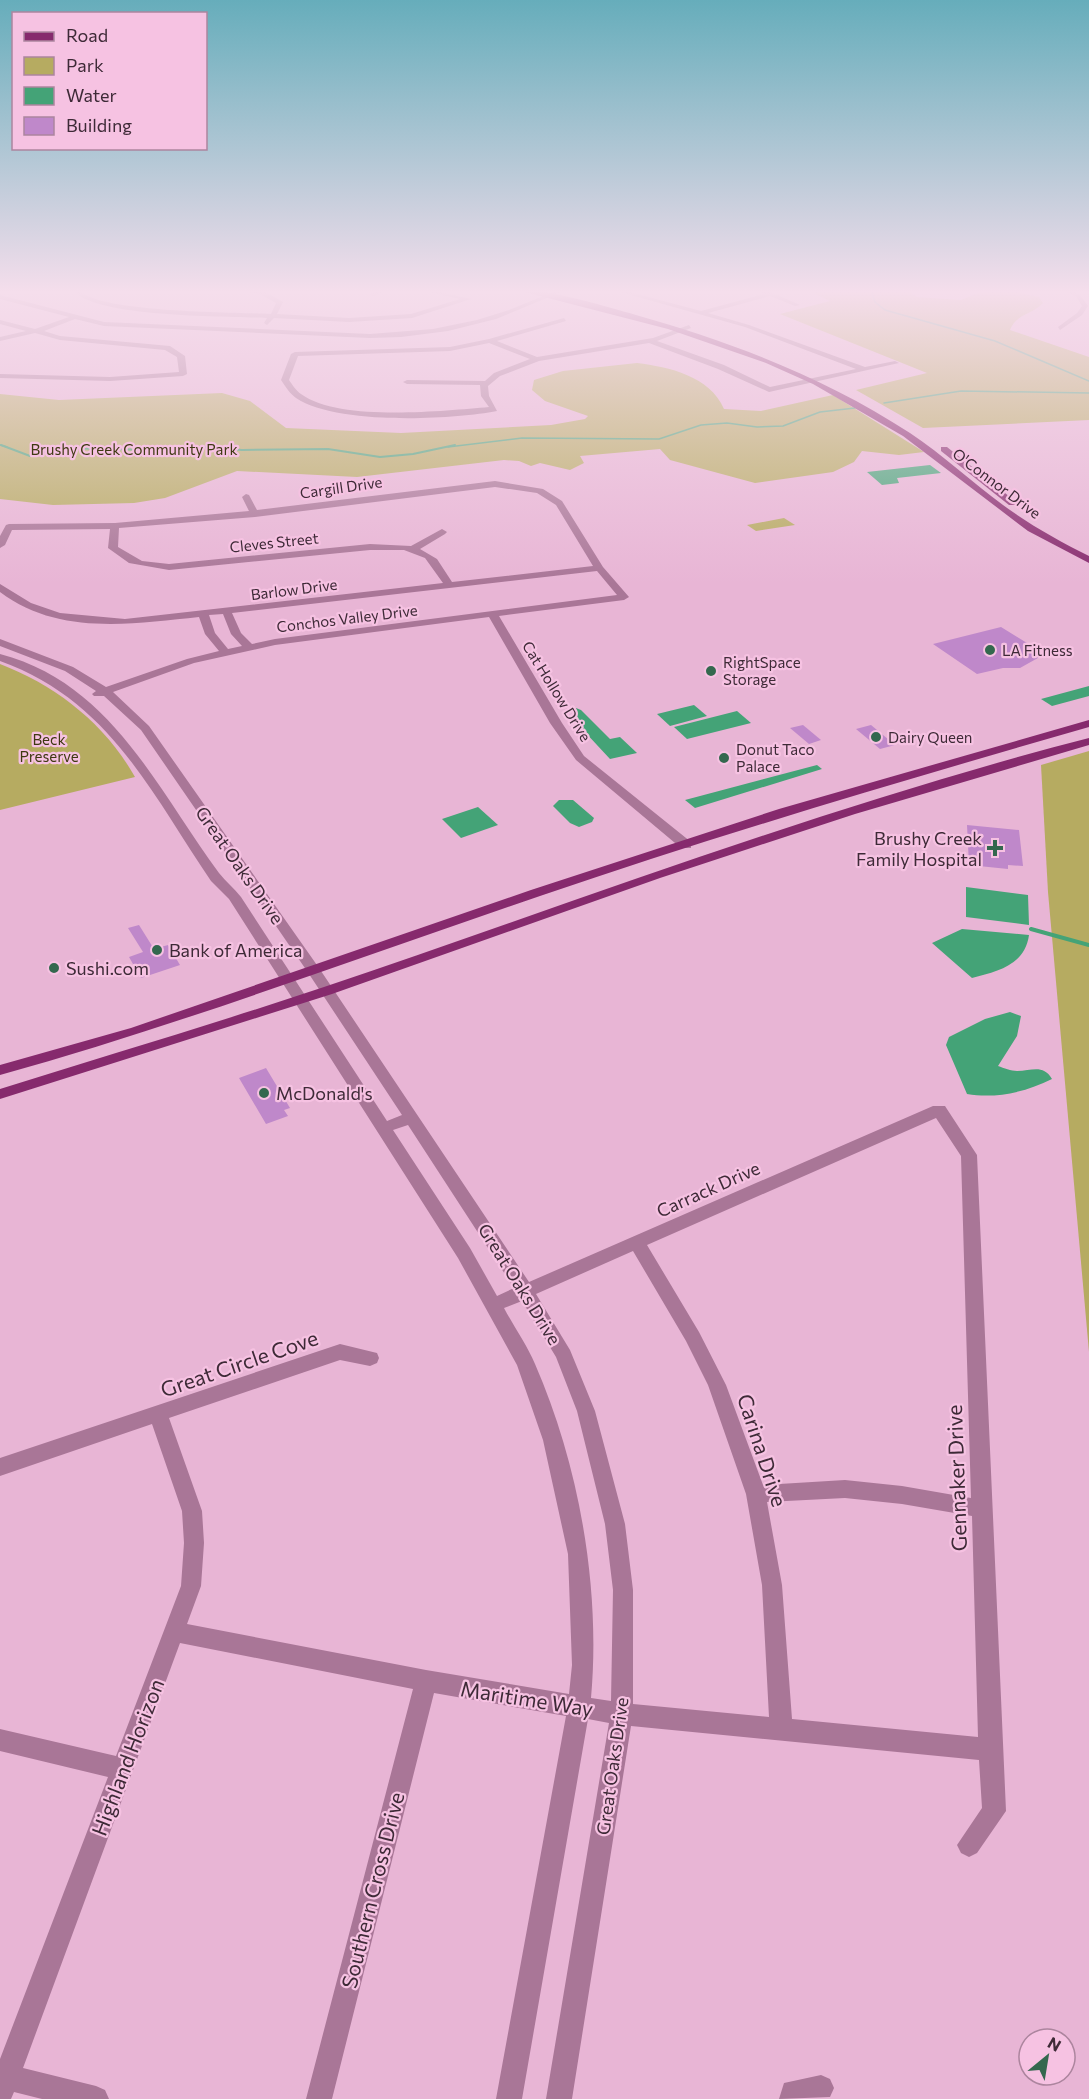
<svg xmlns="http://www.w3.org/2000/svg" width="1089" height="2099" font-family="Commissioner,sans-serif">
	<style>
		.green { fill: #b6ab61 }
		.water { fill: #44a377 }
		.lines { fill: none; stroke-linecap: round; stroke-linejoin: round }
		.stream-far2 { stroke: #44a377; stroke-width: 1.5 }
		.stream-far1 { stroke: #44a377; stroke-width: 2 }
		.stream { stroke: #44a377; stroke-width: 4 }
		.building { fill: #bf88ca }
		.minor { fill: #a97697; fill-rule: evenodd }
		.major { fill: #862a6d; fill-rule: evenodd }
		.poi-dot { fill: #33684e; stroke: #f6c2e2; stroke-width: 2 }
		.labels { text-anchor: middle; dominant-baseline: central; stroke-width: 4.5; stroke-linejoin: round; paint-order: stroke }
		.far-park-label { font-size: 15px; fill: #3f3912; stroke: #f6c2e2 }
		.far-street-label { font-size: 15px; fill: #3e2a37; stroke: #f6c2e2 }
		.far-poi-label { font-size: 15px; fill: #3e2a37; stroke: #f6c2e2; text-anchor: start }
		.poi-label { font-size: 18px; fill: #3e2a37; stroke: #f6c2e2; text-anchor: start }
		.street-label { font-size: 18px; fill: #3e2a37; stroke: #f6c2e2 }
		.near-street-label { font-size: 21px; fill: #3e2a37; stroke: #f6c2e2 }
	</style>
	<rect width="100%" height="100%" fill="#e8b5d5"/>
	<g class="green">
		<path d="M807,290H907L917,297L961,300L977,293L1008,290L1039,297L1043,303C1032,315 1017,313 1010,330L1089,357V420L923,428L856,390L927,373L780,314L830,301Z"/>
		<path d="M637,363C669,367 710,376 724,409L761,411L833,395L924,452L899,455L862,451L854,462L833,472L755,483L670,460L660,449L580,456L584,463L570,470L540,463L531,466L519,461L504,460L357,477L237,471L165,498L134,503L53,505L0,499V394L59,400L222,393L250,401L286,428L401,433L551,425L585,419L588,416L545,401L532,390L534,380L563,371Z"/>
		<path d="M784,518L795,525L756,531L747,525Z"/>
		<path d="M0,664C57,686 105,724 135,777L0,810Z"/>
		<path d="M1089,751V1352L1048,892L1041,765Z"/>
	</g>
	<g class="water">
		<path d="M930,465L941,473L897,478L899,483L882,485L867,472Z"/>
		<path d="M1089,686V696L1052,706L1041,699Z"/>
		<path d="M694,705L707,716L670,726L657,714Z"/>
		<path d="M576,708L581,710L610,739L620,737L637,753L610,759L584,731L571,709Z"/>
		<path d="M737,711L751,723L687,739L674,727Z"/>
		<path d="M817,765L822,769L695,808L685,800Z"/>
		<path d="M559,800H573L594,818L592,822L579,827L570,823L553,806Z"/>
		<path d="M478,807L498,825L461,838L442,819Z"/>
		<path d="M966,887L1028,895L1029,925L966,917Z"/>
		<path d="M962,929L1029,935C1025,965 998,971 972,978L932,943Z"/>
		<path d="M1010,1012L1021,1016L1017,1036L998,1066C1004,1068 1011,1071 1017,1071C1032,1071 1043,1064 1052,1079C1026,1092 996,1099 967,1094L946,1045L949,1037L985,1019Z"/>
	</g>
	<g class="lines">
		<g class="stream-far2">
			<path d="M871,290L875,302L885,310L995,341L1089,381"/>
			<path d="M884,403L961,391L1089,393"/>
			<path d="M0,445L7,447"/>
			<path d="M182,447H197"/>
			<path d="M448,447L522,438L659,439L701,425L727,423L757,427L783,426L820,412L855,408"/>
		</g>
		<path class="stream-far1" d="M1,445L30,456L58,448L154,450L188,446L242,450L328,449L380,457L413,454L455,445"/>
		<path class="stream" d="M1031,929L1089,945"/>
	</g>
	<g class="building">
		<path d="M1001,627L1045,654L1020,668H1003L977,674L933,644Z"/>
		<path d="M803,725L821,740L809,744L790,728Z"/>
		<path d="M871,725L895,745L880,749L856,729Z"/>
		<path d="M967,825L1019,830L1023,866L1008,865V869L969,865Z"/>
		<path d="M139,925L154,949L168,945L180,965L141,978L129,957L143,952L128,928Z"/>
		<path d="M266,1068L290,1108L284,1110L288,1116L266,1124L239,1078Z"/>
	</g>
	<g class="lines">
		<g class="minor">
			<path d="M73,290H79C99,313 235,312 271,314L276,303L260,294L233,290H262L283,302L277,314L349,318L411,314L460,299L420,290H431L471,299L412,318L349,322L274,318L267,325L264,323L267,318C229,316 94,318 73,290Z"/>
			<path d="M379,290H388L373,296L370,294Z"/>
			<path d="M558,290H566L496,319L448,331L401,337L370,338L104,326L75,319L44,331L60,336L170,346L185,356L187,374L183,376L110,381L0,378V374L110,377L179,372L177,357L165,350L60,340L35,333L0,341V337L26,331L0,324V320L35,329L69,317L0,299V295L104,322L370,334L433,329L477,320L509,310Z"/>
			<path d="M613,290H622L701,311L764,294L758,290H766L800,305L795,306L770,296L708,313L749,325L865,367L895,361L899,363L769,392L718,369L649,343L539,361L500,376L488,386L489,396L497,411C450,420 336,425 296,398C290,394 285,386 281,380L291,354L295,352L450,347L489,339L564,318L566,321L497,341L537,357L653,338L689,325L691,328L657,341L724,365L770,387L856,369L745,327ZM489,343L530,359L494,373L485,381L407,380L403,382L407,384L480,385L481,396L489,407C442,411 339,422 301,394C296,391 292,384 289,380L298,356L450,351Z"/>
			<path d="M1062,290C1076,289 1081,295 1088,306L1082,315L1060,330L1058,327L1077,313L1082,306L1076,296Z"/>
			<path d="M495,481L543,489L562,501L603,567L629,597L624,600L499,616L562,723L584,756L691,842V848H681L576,760L550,723L489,617L275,645L194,663L113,692L149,726L319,968L529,1282L933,1106H945L977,1155L1006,1811L977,1853L969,1857L961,1853L957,1845L982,1808L979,1760L631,1726L572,2099H546L609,1723L588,1719L522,2099H496L566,1716L434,1693L332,2099H306L413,1689L180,1643L23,2068L96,2086L105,2090L109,2099H42L14,2092L11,2099H0V2059L108,1777L0,1751V1729L116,1756L181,1586L184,1543L182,1511L152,1424L0,1476V1458L340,1344L377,1353L379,1358L377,1363L370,1366L340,1360L169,1418L202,1511L204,1543L201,1586L187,1624L426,1670L569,1694L572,1665L568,1554L543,1440L517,1365L458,1258L229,899L211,881C150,791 109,700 0,661V654C111,683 157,789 219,873C226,882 234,888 241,897L387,1121L402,1115L309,974L141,730L104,696H94L92,694L96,691L65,671L0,646V639L73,667L106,687L187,659L219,651L205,634L199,617C132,624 58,636 0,592V584L31,603L60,613L125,619L443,583L425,558L404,550H370L169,570L129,563L108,548L110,529L12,530L5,545L0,548V536L6,525L9,524L115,523L249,511L242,497L246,494L249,495L257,510ZM495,487L537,493L556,505L593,566L452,582L437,559L420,549L445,534L447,532L442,529L411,546L370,544L169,564L142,561L118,547L119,528L255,517ZM597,571L617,595L275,639L252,644L241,633L232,613ZM223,614L231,634L242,646L228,649L215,633L209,615ZM936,1118L961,1156L971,1498L902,1486L845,1480L763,1485L726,1385L699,1332L647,1245ZM408,1125L514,1288L497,1296L470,1248L393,1130ZM633,1251L686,1341L708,1385L746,1494L762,1585L769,1717L633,1704V1590L625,1524L595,1411L570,1350L536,1294ZM522,1301L556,1357L577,1411L605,1524L613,1590L611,1701L591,1698C601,1588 579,1465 535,1364C527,1345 514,1327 504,1308ZM845,1498L902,1504L972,1516L978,1737L792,1719L782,1585L767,1502Z"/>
			<path d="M821,2075L830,2079L834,2088L830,2097L779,2099L784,2083Z"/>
		</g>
		<g class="major">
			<path d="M517,290C545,288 607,307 636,315C732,342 826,378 910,433C943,455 972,482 1003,505C1030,525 1059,541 1089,556V563L1028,531L903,436L813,384L766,363L668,329Z"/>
			<path d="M941,447H947L1015,501V505H1009L941,451Z"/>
			<path d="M1089,720V727C905,780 721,834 540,896C360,957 183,1024 0,1075V1065L131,1028L531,890L779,809Z"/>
			<path d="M1089,738V745L855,814L660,878L332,994L0,1099V1089C108,1055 217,1023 324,987C578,901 829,805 1089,738Z"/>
		</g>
	</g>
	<linearGradient id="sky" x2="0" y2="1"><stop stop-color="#66adbb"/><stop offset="0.5" stop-color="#f5deec"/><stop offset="1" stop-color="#f5deec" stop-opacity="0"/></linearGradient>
	<rect width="1089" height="584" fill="url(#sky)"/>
	<g class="poi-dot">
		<circle cx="990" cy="650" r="6"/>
		<circle cx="711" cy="671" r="6"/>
		<circle cx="876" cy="737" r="6"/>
		<circle cx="724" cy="758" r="6"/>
		<path d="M992 839h6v6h6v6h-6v6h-6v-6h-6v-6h6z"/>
		<circle cx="157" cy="950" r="6"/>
		<circle cx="54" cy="968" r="6"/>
		<circle cx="264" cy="1093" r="6"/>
	</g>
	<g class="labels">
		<g class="far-park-label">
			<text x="134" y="449">Brushy Creek Community Park</text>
			<text x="49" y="739">Beck<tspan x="49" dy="17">Preserve</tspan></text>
		</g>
		<g class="far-street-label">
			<text transform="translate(997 483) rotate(37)">O'Connor Drive</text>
			<text transform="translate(341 487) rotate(-8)">Cargill Drive</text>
			<text transform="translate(274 542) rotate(-6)">Cleves Street</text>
			<text transform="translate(294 589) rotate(-7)">Barlow Drive</text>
			<text transform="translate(347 618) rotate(-7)">Conchos Valley Drive</text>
			<text transform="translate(557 691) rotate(58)">Cat Hollow Drive</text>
		</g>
		<g class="far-poi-label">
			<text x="1002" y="650">LA Fitness</text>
			<text x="723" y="662">RightSpace<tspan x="723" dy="17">Storage</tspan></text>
			<text x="888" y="737">Dairy Queen</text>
			<text x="736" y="749">Donut Taco<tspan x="736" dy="17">Palace</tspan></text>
		</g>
		<g class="poi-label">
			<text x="982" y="838" text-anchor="end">Brushy Creek<tspan x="982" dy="21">Family Hospital</tspan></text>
			<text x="169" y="950">Bank of America</text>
			<text x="66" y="968">Sushi.com</text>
			<text x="276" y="1093">McDonald's</text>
		</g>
		<g class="street-label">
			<text transform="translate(240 865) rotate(55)">Great Oaks Drive</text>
			<text transform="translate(708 1189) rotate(-24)">Carrack Drive</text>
			<text transform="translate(520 1284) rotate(58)">Great Oaks Drive</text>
			<text transform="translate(612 1766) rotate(-82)">Great Oaks Drive</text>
		</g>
		<g class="near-street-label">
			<text transform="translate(239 1363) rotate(-19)">Great Circle Cove</text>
			<text transform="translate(763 1450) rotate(72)">Carina Drive</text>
			<text transform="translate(956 1478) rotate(-92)">Gennaker Drive</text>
			<text transform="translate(527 1698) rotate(9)">Maritime Way</text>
			<text transform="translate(127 1757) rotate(-69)">Highland Horizon</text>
			<text transform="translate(372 1890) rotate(-76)">Southern Cross Drive</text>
		</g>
	</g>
	<rect x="12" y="12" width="195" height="138" fill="#f6c2e2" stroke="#ac859e" stroke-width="1.5"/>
	<rect x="24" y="32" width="30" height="9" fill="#862a6d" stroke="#ac859e" stroke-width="1.5"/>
	<text x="66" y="42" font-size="18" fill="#3e2a37">Road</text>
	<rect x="24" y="57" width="30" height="18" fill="#b6ab61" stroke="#ac859e" stroke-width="1.5"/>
	<text x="66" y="72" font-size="18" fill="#3e2a37">Park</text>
	<rect x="24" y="87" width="30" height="18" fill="#44a377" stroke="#ac859e" stroke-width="1.5"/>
	<text x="66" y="102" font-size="18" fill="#3e2a37">Water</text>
	<rect x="24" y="117" width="30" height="18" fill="#bf88ca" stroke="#ac859e" stroke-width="1.5"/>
	<text x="66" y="132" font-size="18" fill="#3e2a37">Building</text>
	<g transform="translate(1047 2057) rotate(30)"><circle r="28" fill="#f6c2e2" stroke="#ac859e" stroke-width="1.5"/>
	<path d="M0-4.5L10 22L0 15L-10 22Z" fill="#33684e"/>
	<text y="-9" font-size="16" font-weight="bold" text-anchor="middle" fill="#3e2a37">N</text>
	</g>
</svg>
